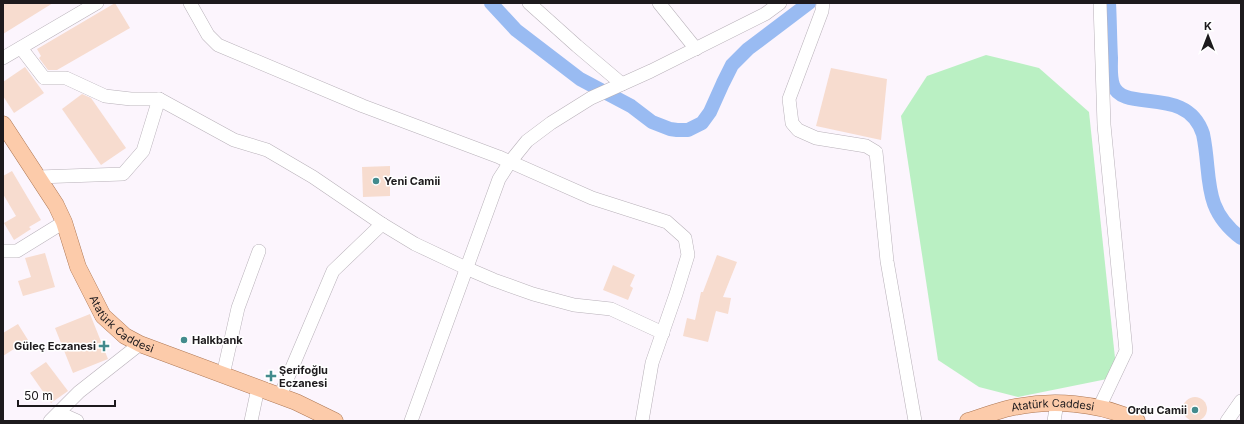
<svg xmlns="http://www.w3.org/2000/svg" width="1244" height="424" font-family="Inter,sans-serif">
	<style>
		.green { fill: #baf0c3 }
		.lines { fill: none; stroke-linecap: round; stroke-linejoin: round }
		.canal { stroke: #99bbf2; stroke-width: 14 }
		.building { fill: #f7dccf }
		.minor-casing { stroke: #b8b1b9; stroke-width: 14 }
		.major-casing { stroke: #ad7754; stroke-width: 17 }
		.minor { stroke: #fff; stroke-width: 13 }
		.major { stroke: #fccbaa; stroke-width: 16 }
		.poi-dot { fill: #438b8d; stroke: #fff; stroke-width: 1.5 }
		.labels { text-anchor: middle; dominant-baseline: central; stroke-width: 3; stroke-linejoin: round; paint-order: stroke }
		.poi-label { font-size: 11px; font-weight: bold; fill: #1d1a1d; stroke: #fff; text-anchor: start }
		.street-label { font-size: 11px; fill: #1d1a1d; stroke: #fff }
	</style>
	<rect width="100%" height="100%" fill="#fcf5fd"/>
	<path class="green" d="M986,55L1039,68L1089,112L1117,377L1018,397L979,387L938,360L901,116L927,76Z"/>
	<g class="lines">
		<g class="canal">
			<path d="M491,3L516,30L580,79L631,106L652,122L670,129L677,130H688L702,123L710,112L723,83L732,65L748,49L809,3"/>
			<path d="M1109,3C1110,21 1110,40 1111,58C1111,67 1110,77 1113,85C1123,114 1187,84 1203,134C1212,176 1201,208 1241,238"/>
		</g>
	</g>
	<g class="building">
		<path d="M3,3H53L3,34Z"/>
		<path d="M115,3L130,28L57,70H48L39,58L41,56L37,49Z"/>
		<path d="M25,67L44,93L14,113L3,96V82Z"/>
		<path d="M831,68L887,79L881,140L816,126Z"/>
		<path d="M82,94L91,98L126,148L101,165L62,109Z"/>
		<path d="M390,166V196L363,197L362,167Z"/>
		<path d="M12,171L41,220L29,227L31,229L14,240L4,223L16,216L3,194V176Z"/>
		<path d="M45,253L55,287L23,296L18,281L31,277L25,258Z"/>
		<path d="M717,255L737,262L723,297L731,298L728,314L716,311L708,342L683,336L687,318L695,320L701,292H703Z"/>
		<path d="M613,265L635,275L630,286L633,288L628,300L603,290Z"/>
		<path d="M90,314L108,359L73,373L55,328Z"/>
		<path d="M18,324L28,340L3,356V333Z"/>
		<path d="M46,362L68,391L51,403L30,373Z"/>
		<circle cx="1195" cy="409" r="12"/>
	</g>
	<g class="lines">
		<g class="minor-casing">
			<g id="minor">
				<path d="M190,3L208,35L218,45L363,106L499,157L592,198L667,222L685,238L688,255L676,294L652,363L642,421"/>
				<path d="M529,3L577,46L622,84"/>
				<path d="M659,3L696,49"/>
				<path d="M823,3L822,11L789,99L792,123L798,130L816,138L866,146L876,152L887,261L915,421"/>
				<path d="M21,48L44,78H66L105,96L131,99H159L234,140L267,150L313,177L382,224L415,244L466,268L494,280L533,294L574,305L611,309L663,333"/>
				<path d="M3,58L97,3"/>
				<path d="M38,177L123,174L143,151L159,99"/>
				<path d="M3,251H17L64,222"/>
				<path d="M223,375L238,308L259,251"/>
				<path d="M280,396L333,271L382,224"/>
				<path d="M1099,408L1126,351L1104,125L1100,3"/>
				<path d="M59,413L77,421"/>
				<path d="M50,421L79,392L140,344"/>
				<path d="M251,421L258,388"/>
				<path d="M411,421L499,179L510,162L527,141L551,123L591,98L651,71L765,14L780,3"/>
				<path d="M1054,421L1057,403"/>
				<path d="M1227,421L1241,401"/>
			</g>
		</g>
		<g class="major-casing">
			<g id="major">
				<path id="s1" d="M3,124L56,205L64,222L78,267L103,316L125,336L140,344L296,402L335,421"/>
				<path id="s2" d="M968,421C982,417 996,411 1010,408C1051,399 1099,402 1137,421"/>
			</g>
		</g>
		<use href="#minor" class="minor"/>
		<use href="#major" class="major"/>
	</g>
	<g class="poi-dot">
		<circle cx="376" cy="181" r="4"/>
		<circle cx="184" cy="340" r="4"/>
		<path d="M102 340h4v4h4v4h-4v4h-4v-4h-4v-4h4z"/>
		<path d="M269 370h4v4h4v4h-4v4h-4v-4h-4v-4h4z"/>
		<circle cx="1195" cy="410" r="4"/>
	</g>
	<g class="labels">
		<g class="poi-label">
			<text x="384" y="181">Yeni Camii</text>
			<text x="192" y="340">Halkbank</text>
			<text x="96" y="346" text-anchor="end">Güleç Eczanesi</text>
			<text x="279" y="370">Şerifoğlu<tspan x="279" dy="13">Eczanesi</tspan></text>
			<text x="1187" y="410" text-anchor="end">Ordu Camii</text>
		</g>
		<g class="street-label">
			<text stroke="none"><textPath href="#s1" startOffset="237">Atatürk Caddesi</textPath></text>
			<text stroke="none"><textPath href="#s2" startOffset="87">Atatürk Caddesi</textPath></text>
		</g>
	</g>
	<rect width="1244" height="424" fill="none" stroke="#1d1a1d" stroke-width="8"/>
	<g transform="translate(1208 36)" stroke="#ffffff" stroke-width="3" paint-order="stroke">
	<path d="M0-3L7 15L0 10L-7 15Z" fill="#1d1a1d"/>
	<text y="-6" font-size="11" font-weight="bold" text-anchor="middle" fill="#1d1a1d">K</text>
	</g>
	<path d="M18 400v6h97v-6" fill="none" stroke="#1d1a1d" stroke-width="2"/>
	<text x="24" y="400" font-size="12" fill="#1d1a1d" stroke="#ffffff" stroke-width="3" paint-order="stroke">50 m</text>
</svg>
